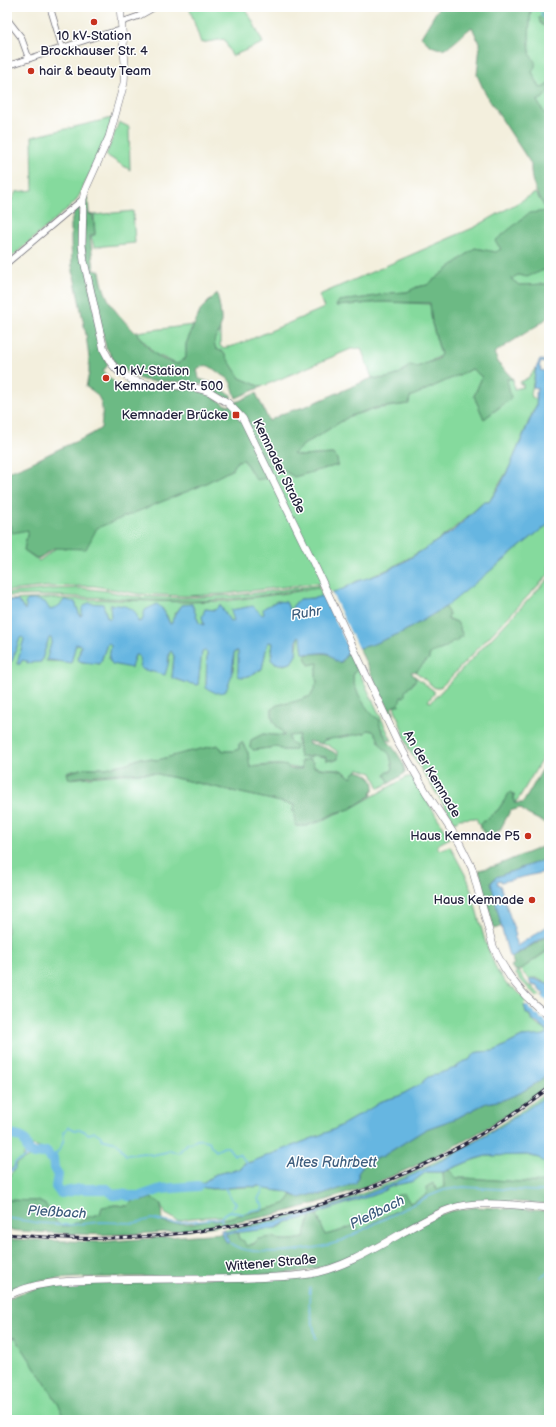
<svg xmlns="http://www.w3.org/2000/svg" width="556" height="1427" font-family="'Balsamiq Sans',sans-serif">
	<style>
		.green { fill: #85da9d; stroke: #547e6c }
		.forest { fill: #6cba84; stroke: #476e60 }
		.water { fill: #66b6e1; stroke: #446c8e }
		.pier { fill: #f3efdd }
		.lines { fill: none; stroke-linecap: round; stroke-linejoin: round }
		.stream { stroke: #66b6e1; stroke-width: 1.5 }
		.river { stroke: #66b6e1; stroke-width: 10 }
		.minor-casing { stroke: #6b6a74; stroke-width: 7 }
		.major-casing { stroke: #6b6a74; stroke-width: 8 }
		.minor { stroke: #fff; stroke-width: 5.5 }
		.major { stroke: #fff; stroke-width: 7 }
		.rail-casing { stroke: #22223b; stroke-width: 3 }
		.rail { stroke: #fff; stroke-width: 1.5; stroke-dasharray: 4.5; stroke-linecap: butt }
		.poi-dot { fill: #c8321e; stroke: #fff; stroke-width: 1.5 }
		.labels { text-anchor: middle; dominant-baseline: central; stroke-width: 3; stroke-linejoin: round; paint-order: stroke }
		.poi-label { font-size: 13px; fill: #22223b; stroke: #fff; text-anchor: end }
		.street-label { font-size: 13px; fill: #22223b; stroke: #fff }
		.water-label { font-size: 14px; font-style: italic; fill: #3d5d7d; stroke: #fff }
	</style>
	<rect width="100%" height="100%" fill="#fff"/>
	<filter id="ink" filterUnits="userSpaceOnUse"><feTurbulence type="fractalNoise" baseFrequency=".025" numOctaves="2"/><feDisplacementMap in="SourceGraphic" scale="8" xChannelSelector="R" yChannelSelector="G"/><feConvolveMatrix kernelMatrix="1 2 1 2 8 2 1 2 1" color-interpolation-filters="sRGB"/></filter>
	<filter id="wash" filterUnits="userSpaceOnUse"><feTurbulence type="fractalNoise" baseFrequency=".012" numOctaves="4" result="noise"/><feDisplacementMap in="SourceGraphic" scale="16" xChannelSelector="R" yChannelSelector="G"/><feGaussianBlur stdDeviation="0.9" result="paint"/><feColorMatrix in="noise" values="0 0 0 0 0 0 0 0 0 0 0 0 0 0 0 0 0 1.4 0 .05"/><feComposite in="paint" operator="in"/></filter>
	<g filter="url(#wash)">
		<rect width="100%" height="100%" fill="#f3efdd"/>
		<g class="green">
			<path d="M189,7H244L252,20L263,43L232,56L224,39L201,43Z"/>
			<path d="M530,7H549V14L543,13L540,23L549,29V82L545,87L540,88L532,72L535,67L530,54L529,33L531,9Z"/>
			<path d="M547,93L549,94V114H545L537,101L543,98Z"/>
			<path d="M112,118L107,136L80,194L75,202L7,261V208L16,192L33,190L32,137Z"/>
			<path d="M119,122L129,127L130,170L106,155Z"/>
			<path d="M535,193L548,211L495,241L501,249L496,253L475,248L427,285L417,287L407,292L391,293L364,298L339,301L336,306L383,302L430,304L432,324L441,355L437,358L417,367L410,365C399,376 388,380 372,378L361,348L351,349L261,387L240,378L223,352L216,349L213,342L216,336L220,330V345L222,348L233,346L249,340L324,308L319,295L475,227Z"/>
			<path d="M133,211L135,243L94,247L91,236L95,235L94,215Z"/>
			<path d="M547,267L549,268V284L519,285L510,278L518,275L527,276Z"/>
			<path d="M193,325L186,344V358L177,364L155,354L136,332Z"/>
			<path d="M536,368L531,394L532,397L537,400L536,406L533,411L510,466L489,502H484L452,530L428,547L391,568L366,579L357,581L343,589L332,593L317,583L224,594L185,596L138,594L94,586H81L45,587L7,591V523L28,530L24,550L39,561L56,548L96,528L198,487L233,469L237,461L244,460L252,474L272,464L294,477L338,465L337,459L333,454L301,456L293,454L305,444L350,416L375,409L408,404L410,397L472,369L482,377L474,396L484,419L504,404L509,399L506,379H513L514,389L523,387V384H520V382L527,379Z"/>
			<path d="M549,524V574L447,681L440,688H435L416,672L424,663L427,661L431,653L445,648L453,641L463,636L457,622L448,618L449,614L445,607L538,532Z"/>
			<path d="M549,578V747L519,798L515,803L514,795L510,792L498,810L479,825L476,818L459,819L455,822L421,769L409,750L394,706L409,687C412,686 415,683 416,679L412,674L434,691V694L428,701L431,702Z"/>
			<path d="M318,585L319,587C276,593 232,601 189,601C128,601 68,594 7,596V593L51,589L81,588L108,591L132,596L183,598L237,595Z"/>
			<path d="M319,588L323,596L315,598L299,599L292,607L294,613L290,611L286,602L277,601L264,608V615L262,616C251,602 247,608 232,610L234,621H230L215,610L205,609L204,625L199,623L192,604L182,605L175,614L172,623L170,624L167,616L162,608L142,621L138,622L110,613L112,617L110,619L107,617L105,610L80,616L75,602L62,604L54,610H50L47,606L26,607V611L18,601L7,600L48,598L184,602L226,601L280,594Z"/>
			<path d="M299,636L301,638L303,653L307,654L305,657L309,665L318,663L316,673L317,683L311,696L294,702L277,705L272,709C271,723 275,724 284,734L283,736L263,734L251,740L250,747L253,750L277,747L283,750H295V745L290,742L288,736L299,735L297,741L300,757H311V755L324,756L325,757L326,760L334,761L338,759V752L328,745L321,744L324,740L365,733L368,730L373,731L377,736L380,744L390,755L393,768L391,771L387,772L385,775L390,783L379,788L372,773L359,769L354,773L351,778C338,763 331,772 314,766L313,762L309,759L301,761L302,769C296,768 292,768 286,766C278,763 260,766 250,767L248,753L242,742L239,744V749L233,751H224L218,745L158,760L141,758L128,763L106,768H85L67,772L69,779L122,774L153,773L294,805L293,811L296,826H306L322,821L335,814L350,809L407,777H412L449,836L450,838L437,845L439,850L450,846L468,880L485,941L497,971L507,985L515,989L531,1005L524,1006C527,1012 531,1020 537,1025C541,1028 545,1028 547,1033L542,1036L522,1037L494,1051L479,1052L475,1053L469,1060L462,1063L455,1068L428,1077L419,1085L399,1096L382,1101L373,1107L335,1129L318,1136L251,1162L244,1163L241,1169L216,1174L199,1185L178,1186H173L156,1190L148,1189C133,1203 128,1188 115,1194L108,1187L101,1186L95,1187H80L61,1190C56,1184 59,1180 59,1173C58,1167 54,1165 54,1157L49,1151L33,1146L27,1154L25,1151L23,1158L15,1163L13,1168L7,1171V663L12,661L20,638L22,637L24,639L17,664H20L22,660L41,662L49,638H51L52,640L47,661L71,662L76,644L81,645L78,657L81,662H88L100,664L107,644L109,643L111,645L109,659L134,661L135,654L139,656L140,663L166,668L169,661V653L171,651L174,656L172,678L198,685L202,652L205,650L207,652L206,688L233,671L234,653L238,651L239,655L238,676H249L262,669L267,645L269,642L273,643L271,653L275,663L284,665L291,663L296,655Z"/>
			<path d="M358,668L361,676L392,741L387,739L379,724L380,720C377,718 374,716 371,714C365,707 352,686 353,676C353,673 356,670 358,668Z"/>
			<path d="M549,950V984L536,978H531L530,980L520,970Z"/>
			<path d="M518,971L529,986L533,987L534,990L537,991L539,995L543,996V998H538L523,983L515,973Z"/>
			<path d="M549,1090V1094C487,1139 421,1176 348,1201C308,1215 266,1225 224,1232V1229C253,1224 283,1218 312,1210C393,1187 483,1142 549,1090Z"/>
			<path d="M43,1154H47C51,1161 53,1167 55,1176H57L55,1185L57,1192L67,1195C76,1188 83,1192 93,1193C101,1194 106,1186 113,1197C116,1197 119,1194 123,1195C132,1197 138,1198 147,1194L150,1195L167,1190L174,1191L198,1186L211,1189L264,1186L265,1189L287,1192L292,1195L286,1203L276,1207L224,1219L221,1216L191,1218L177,1221L173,1218L164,1213L161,1204L151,1198L143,1201L135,1198L128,1206L115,1205L102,1207L100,1214L85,1218L69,1226H62L55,1221L46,1205L38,1201L7,1200C7,1187 5,1178 15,1169L16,1164L32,1155Z"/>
			<path d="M527,1155L539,1158L546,1165L549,1164V1182C518,1184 488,1178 457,1178L449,1170L470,1161L486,1156Z"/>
			<path d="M426,1172H443L444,1187L437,1190L433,1183L427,1195L410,1203L396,1196L400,1209L379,1219L360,1231L355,1225L340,1231L325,1235L317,1215L323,1211L380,1193L388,1188L396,1185L414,1181Z"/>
			<path d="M310,1217L304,1238L292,1240H280L272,1237L246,1246L239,1239L237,1231L272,1229L280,1227L287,1222Z"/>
			<path d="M15,1337L56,1400L67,1420H7V1341Z"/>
		</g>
		<g class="forest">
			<path d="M439,7H530L531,9C530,23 528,38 530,52C531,61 540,60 532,72L540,88L545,87L549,82V95L547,93L543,98L537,101L545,114H549V268L527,277L518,275L511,279L519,285L549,284V316L541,323L494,353L499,364L513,379H507L511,398L484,419L474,396L482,377L472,369L410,397L409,404L375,408L350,416L305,444L293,454L301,456L333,454L337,459L338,465L294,477L285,471L272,464L267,478L256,480L244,460L237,461L233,469L198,487L97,528L86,549L54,548L38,559L24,550L28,530L12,533L9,523H7V472C25,467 42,457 59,449C73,442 88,438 101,428C103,410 105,396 86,387L89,373V358L86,335L72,266L71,241V223L74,211L80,204L79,224L101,350L108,365L103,371L118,386L119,391L125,389L128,382L142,386L190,389L206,393L228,406L256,393L269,421L284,413L307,406L372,378C388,380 399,376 410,365L417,367L438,359L441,354L432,323L430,303L383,302L336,306L339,301L364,298L391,293L407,292L417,287L427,285L475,248L496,252L501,249L495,241L529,213L547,211C537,195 530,183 531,164L486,95L477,75L480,45L472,27C453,41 445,62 421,37Z"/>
			<path d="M543,13L549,14V29L540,23L539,18Z"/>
			<path d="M85,198H88L89,214L93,215L95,234L90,236L94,270L100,271C104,301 116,313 136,333C142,339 147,348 155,354C160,359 170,362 177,364L186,358V344L201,309L217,293C219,304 223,318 220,329C218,338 211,336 216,349L223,352L240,378L261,387L236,398C234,393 232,383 229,380C227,377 222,375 219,373C210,367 208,362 197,369L199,379L209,382L231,395V398H227L203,385L189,382L150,381L143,380L128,373L116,364L106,347L96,307L84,244Z"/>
			<path d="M445,607L449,614L448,619L457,622L463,636L458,638V640L456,642L453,641L445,648L431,653L429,656V659L424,663L417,671L411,672L416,679L411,686L409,687L405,692V695L404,697H401L399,705H396L391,708L394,714L392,715L373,678L359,648L403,632Z"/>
			<path d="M348,652L358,668C356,670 353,673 353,676C352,686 365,707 372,714C374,716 377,718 380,720C377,736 405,754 405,773L390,783L385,775L387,772H391L393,768L390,755L380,744L377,736L373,731L368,730L365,733L324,740L321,744L308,741V743C319,746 329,748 338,755V759L334,760H326V757L311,755V757L305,756L300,758L298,741L299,735L288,736L290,742L295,745V750H283L277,747L253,750L250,747L251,740L263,734L284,736V734C275,723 272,724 272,709L277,705L294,702L311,696L317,683L316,673L318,663L309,665L305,657L307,654C311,654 326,653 328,654C334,656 334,663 342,662Z"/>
			<path d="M242,742L248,753L250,767L281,765L287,766L290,769H302L301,761L309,759L313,762L314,767C331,772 337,764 351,778L354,773L357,771C367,773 375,778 374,789L371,792L372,795L350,809L335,813L322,820L306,826H296L293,811L294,805L153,773H122L87,776L69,779L67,773L85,768H106L128,763L141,758L158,760L183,753L218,745L223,751H233L239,749V744Z"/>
			<path d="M549,758V825L527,814L520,808L510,811L500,830L487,836L479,825L498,810L510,792L514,795V803H523Z"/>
			<path d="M549,844V858L496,877L491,882L501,924L500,927L494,929L479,870L495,866Z"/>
			<path d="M549,935V949L519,971L514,970L511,966L514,964L511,958Z"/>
			<path d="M549,1072V1085C432,1176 281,1228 134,1234C91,1236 49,1233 7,1230V1200L38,1201L46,1205L55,1221L62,1226H70L85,1218L100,1214L102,1207L115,1205L128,1206L135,1198L143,1201L151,1198L161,1204L162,1222L169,1224L192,1223L210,1219L215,1220L224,1219L276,1207L286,1203L292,1195L300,1198L314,1194L322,1195L358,1177V1173L365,1163L383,1156L426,1129L457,1118L486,1103L503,1100L520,1093L538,1082Z"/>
			<path d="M449,1170L457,1178C488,1178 518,1184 549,1182V1204C512,1202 473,1197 438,1210C395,1234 352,1263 303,1271C283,1274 263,1274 242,1275C200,1276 157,1277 115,1277C79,1278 40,1276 7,1291V1239L99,1242L222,1233L229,1242L225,1234L237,1231L239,1239L244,1241L246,1246L254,1244L258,1239L272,1237L280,1240H292L304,1238L310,1217L317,1215L325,1235L340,1231L355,1225L360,1231L379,1219L400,1209L396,1196L404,1193L410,1203L427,1195L426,1187L433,1183L437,1190L444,1187L443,1172Z"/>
			<path d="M476,1207L549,1211V1420H67L56,1400L15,1337L7,1340V1300L15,1295L48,1285L322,1273L439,1215L451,1211Z"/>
		</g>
		<g class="water">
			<path d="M540,360L548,361L549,360L548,364L541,362L539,367L541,368L540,370L549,372V524L538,532L447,606L403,632L371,645L349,651L341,662C332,663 332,653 326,653C318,652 312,655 303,653L301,638L299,636L297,639L296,655L291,663C284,665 277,665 271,660L273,643L269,642L267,645L262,669C254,672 247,680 238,676V651H236L234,653C233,668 232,680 225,692L216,693L206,688L207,652L205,651L202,652L198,685L187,683L172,678L174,656L171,651L169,653L168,665L165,675L141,669L139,656L137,655H135L131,668L112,664L109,659L111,645L109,643L107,644L100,664C94,663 82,663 78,660L81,646L79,644H76L71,663L49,660L46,661L52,640L51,638H49L41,662L27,663V661L22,660L20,664H17L24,639L22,637L20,638L12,661L7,663V600L18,601L25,610L26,607L25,603L28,600H37L45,602L50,610C55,609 62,604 64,600C69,600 71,602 75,602L80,616L82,615V608L88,603L103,604L107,617L110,619L111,617L110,605C117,604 131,606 135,612C137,615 138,619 138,622L142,621L145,610L157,604C165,610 166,616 170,624L172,623L173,618L182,605L192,604L199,623L204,625L202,617L205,609L215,610L220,605L230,621H234L231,610L253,606L262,615L264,614L263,610L264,608L277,601L286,602L290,611L294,613L292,607L299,599L315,598L343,589L358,581L380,574L404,562L453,531L484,502H489L501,484L510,466L536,406C537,399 535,395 537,388L533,387L536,368Z"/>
			<path d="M549,858V871L501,882V880L497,881L498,885H500L516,936L514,937L517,946L549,925V934L511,957L509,956C502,932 497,907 491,883L496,877Z"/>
			<path d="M532,979H535L549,985V1072L538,1082L520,1093L503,1100L486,1103L457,1118L426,1129L383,1156L365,1163L358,1173V1177L356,1183L322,1195L314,1194L300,1198L287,1192L265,1189L264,1186H257V1187C237,1184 217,1193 198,1186L216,1174L241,1169L244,1164L251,1162L318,1136L335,1129L373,1107L382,1101L399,1096L419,1085L428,1077L455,1068L462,1062L469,1060L475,1053L479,1052L494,1051L522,1037L545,1035L547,1033L546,1030L533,1020L529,1014H526V1012L524,1006L543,996L544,994L537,986L532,985L529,981Z"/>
			<path d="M549,1094V1164L547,1165L539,1158L527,1155L486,1156L475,1159L443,1172H426L414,1181L396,1185L388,1188L380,1193L323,1211L310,1217L287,1222L276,1228L225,1234L230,1242L227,1243L222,1235L221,1230L224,1229L225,1232C266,1224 308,1215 349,1201C421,1176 487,1138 549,1094Z"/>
		</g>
		<g class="pier">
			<path d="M331,591L359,650L351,653L322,594Z"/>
			<path d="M540,996H543L544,999L548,1001L549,1004V1023H546L544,1019H541L539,1015L535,1014L533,1011L530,1010L528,1006L525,1005L524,1003Z"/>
		</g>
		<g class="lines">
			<g class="stream">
				<path d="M540,8L542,16L549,22"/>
				<path d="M49,1155L53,1157C60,1150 66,1142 63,1132L69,1127L75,1130H82L89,1134L95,1132L101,1136V1139L117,1143L126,1155L145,1153L152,1155L167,1152L170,1150L178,1153L188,1143C192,1143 193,1141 197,1140C200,1138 205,1141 209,1141L211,1146L216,1151L224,1147H228L234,1155L239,1154L247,1163"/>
				<path d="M10,1171L14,1169L15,1163L24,1158L29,1152"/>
				<path d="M225,1188L232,1200L235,1201L236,1203L232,1209L230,1211"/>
				<path d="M7,1218L39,1223L70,1225L101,1222L134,1223L152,1219L172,1223L221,1218L222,1222"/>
				<path d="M221,1218L224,1214L229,1211L243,1214L253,1210L262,1209L263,1205L258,1199L264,1188L261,1185"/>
				<path d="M228,1241C245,1260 318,1250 341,1241L427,1197L444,1190L463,1187L533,1191H549"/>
				<path d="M540,1277L549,1271"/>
				<path d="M310,1288L309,1304L316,1339"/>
			</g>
			<path class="river" d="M7,1134L20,1137L24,1140L29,1152L34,1154L47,1152L50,1158H53L54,1168L58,1175L56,1187L61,1193L80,1189H107L113,1195L123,1194L129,1196H141L161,1189L198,1186"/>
		</g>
	</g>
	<g filter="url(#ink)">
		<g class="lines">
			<g class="minor-casing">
				<g id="minor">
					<path d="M50,7L62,47"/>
					<path d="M7,19L21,37L29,59"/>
					<path d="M122,22L139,16L155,7"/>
					<path d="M7,66L101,35L122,30"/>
					<path d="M7,263L83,199"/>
				</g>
			</g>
			<g class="major-casing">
				<g id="major">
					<path d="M120,7L125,63L124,83L109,137L86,188L83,199L82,245L84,261L104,350L111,363L118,371L132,380L150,385L189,386L210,392L228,403L243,419L314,564L397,741L426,792L459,842L472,868L493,946C505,974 524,998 549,1016"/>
					<path d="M7,1296C38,1280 73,1281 107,1280C156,1278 204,1280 253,1278C272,1277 291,1277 310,1274C344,1268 379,1246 409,1229C422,1222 435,1214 450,1209C479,1199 518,1206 549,1208"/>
				</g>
			</g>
			<use href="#minor" class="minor"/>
			<use href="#major" class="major"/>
			<g class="rail-casing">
				<path id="rail" d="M7,1234C198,1254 397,1205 549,1088"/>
			</g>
			<use href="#rail" class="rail"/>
		</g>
	</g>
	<g class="poi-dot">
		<circle cx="94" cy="22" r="4"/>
		<circle cx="31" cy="71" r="4"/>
		<circle cx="106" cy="378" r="4"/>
		<rect x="232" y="411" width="8" height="8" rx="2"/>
		<circle cx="528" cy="836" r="4"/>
		<circle cx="532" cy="900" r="4"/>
	</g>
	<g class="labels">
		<g class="poi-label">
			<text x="94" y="36" text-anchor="middle">10 kV-Station<tspan x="94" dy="15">Brockhauser Str. 4</tspan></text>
			<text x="39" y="71" text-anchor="start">hair &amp; beauty Team</text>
			<text x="114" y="371" text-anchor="start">10 kV-Station<tspan x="114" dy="15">Kemnader Str. 500</tspan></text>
			<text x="228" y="415">Kemnader Brücke</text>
			<text x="520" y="836">Haus Kemnade P5</text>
			<text x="524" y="900">Haus Kemnade</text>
		</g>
		<g class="street-label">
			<text transform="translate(279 466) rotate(64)">Kemnader Straße</text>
			<text transform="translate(432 774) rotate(59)">An der Kemnade</text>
			<text transform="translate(271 1263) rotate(-5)">Wittener Straße</text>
		</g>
		<g class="water-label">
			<text transform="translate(306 613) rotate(-10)">Ruhr</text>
			<text x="332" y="1162">Altes Ruhrbett</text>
			<text transform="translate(57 1212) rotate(3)">Pleßbach</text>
			<text transform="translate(377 1212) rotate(-26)">Pleßbach</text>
		</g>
	</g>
	<rect width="556" height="1427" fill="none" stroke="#fff" stroke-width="24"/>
</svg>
